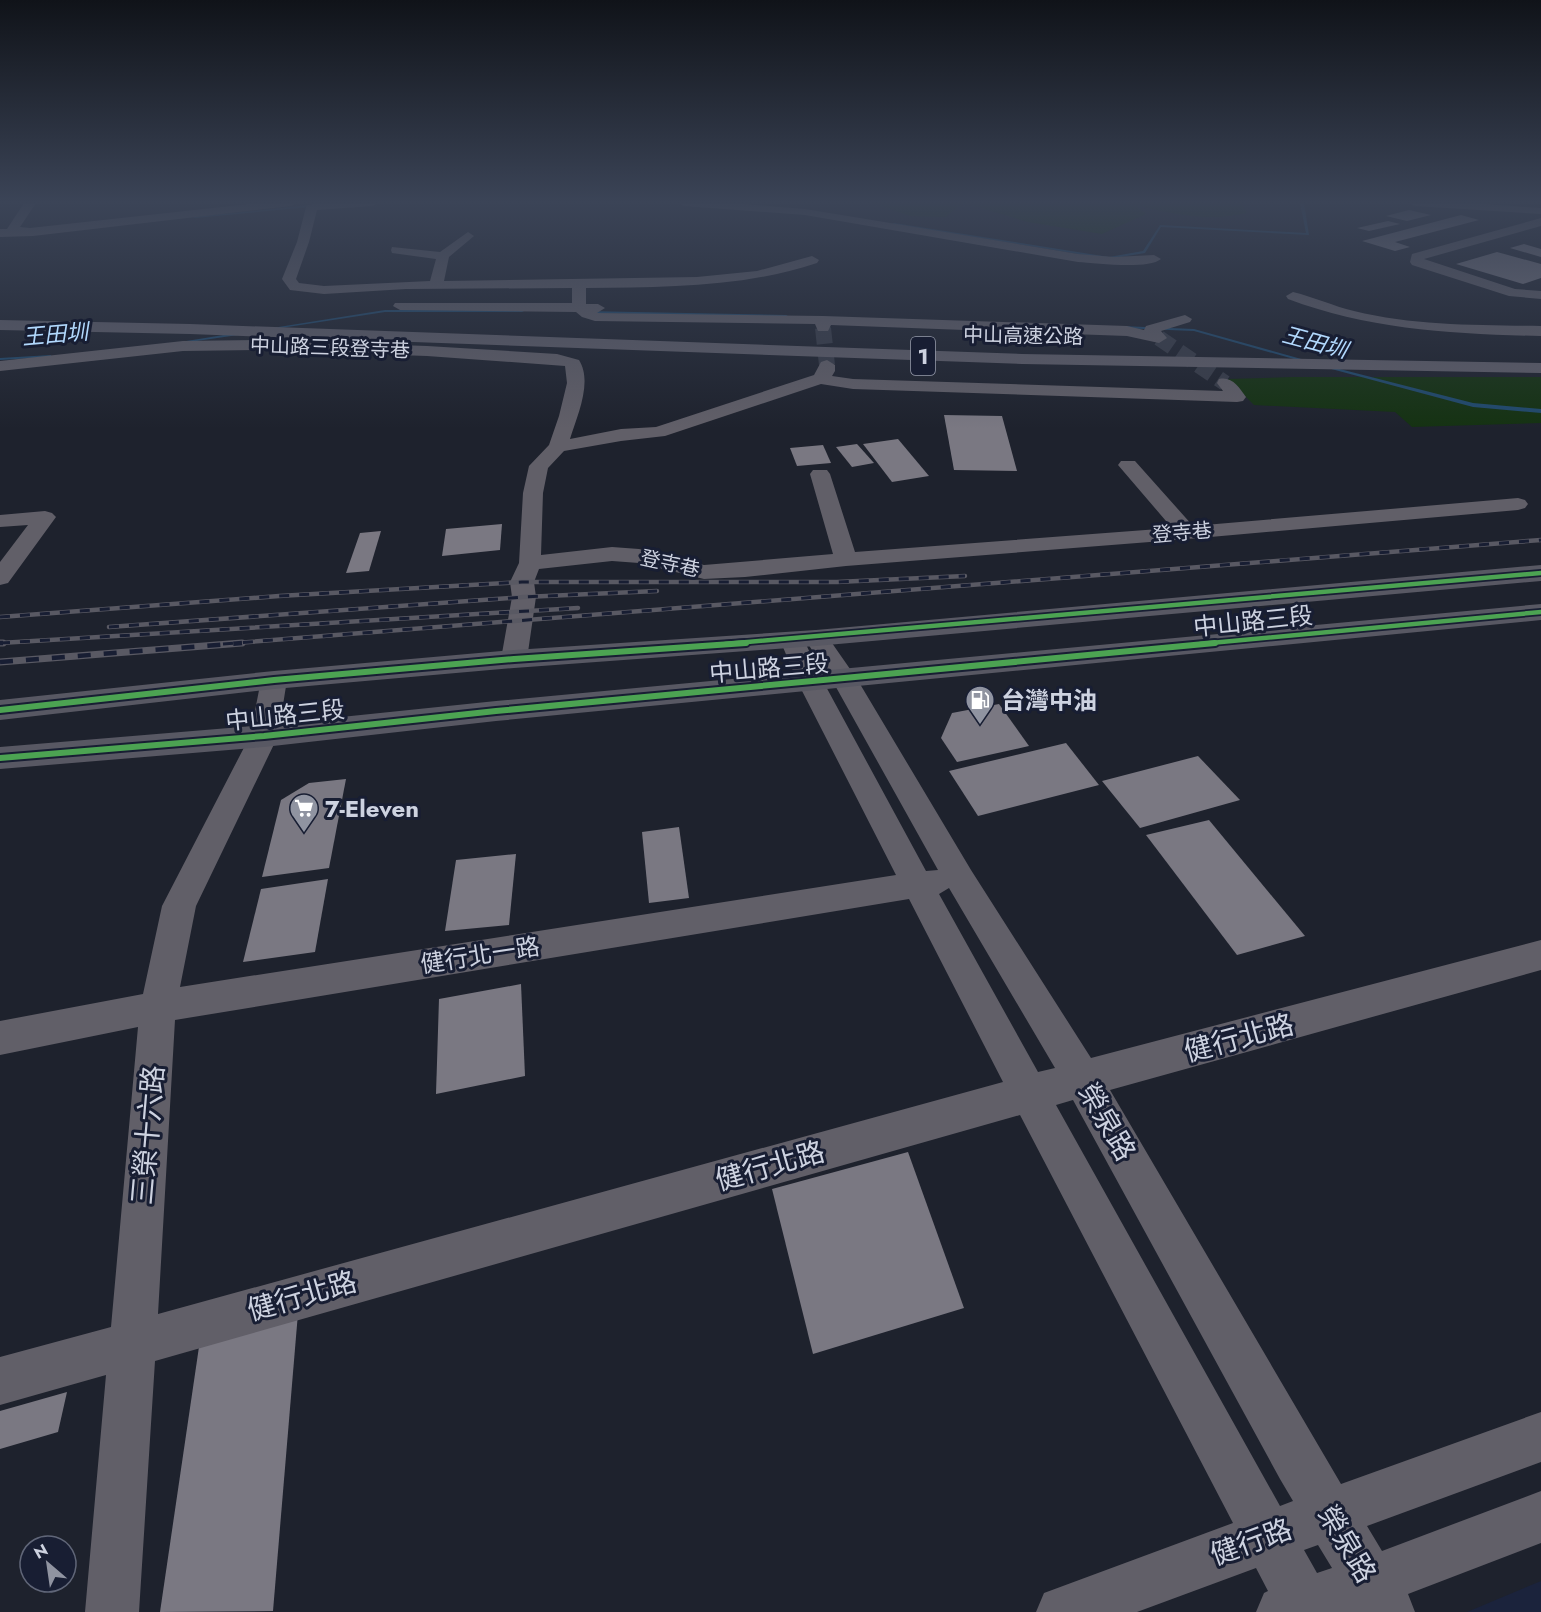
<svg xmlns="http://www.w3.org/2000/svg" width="1541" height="1612" font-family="Jost,'Noto Sans TC',sans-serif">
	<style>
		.built { fill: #1b233c }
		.green { fill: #153212 }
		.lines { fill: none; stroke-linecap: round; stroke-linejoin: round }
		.stream { fill: #214a6d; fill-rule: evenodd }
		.building { fill: #7a7882 }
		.minor-tunnel { stroke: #383c48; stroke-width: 16; stroke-dasharray: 16 8; stroke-linecap: butt }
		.minor { fill: #615f68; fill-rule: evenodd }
		.major { fill: #585863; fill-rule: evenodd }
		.highway { fill: #5f5e69; fill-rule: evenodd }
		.rail-far1-casing { stroke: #595963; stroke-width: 4.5 }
		.rail-casing { stroke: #595963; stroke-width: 7 }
		.rail-far1 { stroke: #181e33; stroke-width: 3; stroke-dasharray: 10; stroke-linecap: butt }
		.rail { stroke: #181e33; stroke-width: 4.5; stroke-dasharray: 13; stroke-linecap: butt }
		.cycleway-far1-casing { stroke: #181e33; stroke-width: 8 }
		.cycleway-casing { stroke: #181e33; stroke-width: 10 }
		.cycleway-far1 { stroke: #4ca352; stroke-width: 4.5 }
		.cycleway { stroke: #4ca352; stroke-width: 6 }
		.labels { text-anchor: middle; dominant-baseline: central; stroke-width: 6; stroke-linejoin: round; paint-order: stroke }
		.far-street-label { font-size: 20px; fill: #cdd2e0; stroke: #181e33 }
		.far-water-label { font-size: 22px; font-style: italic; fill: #b1d8fd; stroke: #181e33 }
		.shield { fill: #181e33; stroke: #979cac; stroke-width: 1.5 }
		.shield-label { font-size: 22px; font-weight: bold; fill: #cdd2e0 }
		.street-label { font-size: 24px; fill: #cdd2e0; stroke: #181e33 }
		.poi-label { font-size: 24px; font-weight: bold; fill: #cdd2e0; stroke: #181e33; text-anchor: start }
		.near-street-label { font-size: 28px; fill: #cdd2e0; stroke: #181e33 }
	</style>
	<rect width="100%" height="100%" fill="#1e222d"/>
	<path class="built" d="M1541,1581V1612H1467Z"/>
	<g class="green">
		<path d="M873,203H962L946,217L910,216Z"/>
		<path d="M965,203H1242L1247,213C1208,222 1172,214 1135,205L1146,214L1102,234L1028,222Z"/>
		<path d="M1292,377H1541V423L1412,427L1395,412L1254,405L1228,379Z"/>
	</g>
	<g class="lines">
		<g class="stream">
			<path d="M1300,203H1304L1309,235L1161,227L1145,253L1109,259L892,224L894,223L1109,257L1143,251L1160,225L1306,233Z"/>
			<path d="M319,204L320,206L195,218L193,217Z"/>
			<path d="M385,310H522L524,311L522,312H385L268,330L266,329Z"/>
			<path d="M585,311L786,315L788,316L786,317L587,313Z"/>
			<path d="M1121,326L1194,329L1312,362L1308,363L1194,331L1119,328Z"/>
			<path d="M236,333L238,335L176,344L174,343Z"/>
			<path d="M51,355V356L49,357L0,360V358Z"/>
			<path d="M1324,365L1473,403L1541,409V413L1473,407L1324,367Z"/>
		</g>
	</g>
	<g class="building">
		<path d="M1409,210L1431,215L1407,221L1386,216Z"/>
		<path d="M1461,215L1479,220L1395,242L1410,247L1395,251L1362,241Z"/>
		<path d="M1388,221L1400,224L1369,231L1357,228Z"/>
		<path d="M1524,244L1541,249V257L1510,248Z"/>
		<path d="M1497,252L1541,264V278L1523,284L1456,264Z"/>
		<path d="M944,415L1002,416L1017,471L954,470Z"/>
		<path d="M898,439L929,476L892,482L863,444Z"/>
		<path d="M857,444L874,463L852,467L836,447Z"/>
		<path d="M823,445L831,463L797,466L790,448Z"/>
		<path d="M502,524L500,550L442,556L446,529Z"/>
		<path d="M381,531L369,571L346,573L360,533Z"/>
		<path d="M999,704L1029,746L957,762L941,738L952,713Z"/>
		<path d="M1066,743L1099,785L978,816L949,771Z"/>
		<path d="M1198,756L1240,800L1140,828L1102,781Z"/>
		<path d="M346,779L329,868L262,877L281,800L309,783Z"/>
		<path d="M1209,820L1305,936L1237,955L1146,835Z"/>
		<path d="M679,827L689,898L649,903L642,832Z"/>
		<path d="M516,854L509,925L445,931L456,860Z"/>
		<path d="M328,879L315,952L243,962L261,889Z"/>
		<path d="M521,984L525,1076L436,1094L439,999Z"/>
		<path d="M908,1152L964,1308L813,1354L772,1189Z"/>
		<path d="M298,1313L273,1611L160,1612L200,1340Z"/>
		<path d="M67,1392L58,1432L0,1449V1411Z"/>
	</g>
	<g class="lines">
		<g class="minor-tunnel">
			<path d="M823,328L827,365"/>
			<path d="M1159,338L1225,383"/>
		</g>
		<g class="minor">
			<path d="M24,203H36L20,227L30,228L259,203H297L291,206L33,236L0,237V229H7Z"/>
			<path d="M319,203H378L372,206L317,210L309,242L296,279L299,283L324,286L430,281L436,259L392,253L391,250L392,247L440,252L468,232L474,236L449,257L444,281L697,277L757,271L812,256L819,260L817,263C741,288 665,287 586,288V304H598L605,308L597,313L823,316L1127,326L1144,330L1146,326L1185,315L1192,319L1190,322L1161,331L1167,338L1159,343L1127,336L831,325L828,331H818L815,324L595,321L582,317L576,312L400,310L393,306L395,303H572V288L406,289L324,294L290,290L282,279L297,242L306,207L308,205Z"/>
			<path d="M678,203H732L805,209L1078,254L1114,257L1154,255L1161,259C1148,270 1095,263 1078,262L805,215L684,206Z"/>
			<path d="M1409,203H1471L1541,208V214L1415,206Z"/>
			<path d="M1541,218V226L1424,259L1515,289L1541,291V299L1509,296L1412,265L1410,262L1412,254Z"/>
			<path d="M1293,292C1314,297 1333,306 1354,311C1415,326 1479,325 1541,326V336C1454,334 1370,330 1288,299L1286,296Z"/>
			<path d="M255,340L427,346L557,354L579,360C593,382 577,416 570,439L621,429L656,427L814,375L821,362L827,360L835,365V371L832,376L853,379L1223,391L1217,383L1219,379C1232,376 1239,387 1246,397L1243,401L1237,402L853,389L821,384L665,436L621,441L564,451L548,468L543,493L541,555L612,547L639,549L704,565L833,554L810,474L813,470H827L830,474L855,552L1172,528L1118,465L1121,461H1135L1193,526L1518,498L1525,500L1528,504L1525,508L1518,510L1188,539L846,566L745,577L704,579L639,563L612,561L539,569L534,582L536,597L527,659L523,665L514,667L505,665L501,659L512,597L510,582L519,563L523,493L529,466L549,445L559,416L567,383L565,366L427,356L255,350L183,351L0,371V361L183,341Z"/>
			<path d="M45,511L52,513L56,517L8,583L0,585V562L28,525L0,527V515Z"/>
			<path d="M816,630L825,633L857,679L971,870L1091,1058L1541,940V970L1110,1090L1341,1484L1541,1412V1462L1367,1526L1382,1551L1541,1491V1543L1408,1594L1415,1612H1256L1264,1593L1268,1591L1256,1568L1137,1612H1036L1044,1593L1233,1523L1020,1115L155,1361L139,1612H85L106,1375L0,1405V1357L111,1327L138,1027L0,1055V1021L143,994L162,906L250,736L261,680L265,674L274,672L283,674L287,680L278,736L196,906L180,987L896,875L798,683L780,640L783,635L792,632L801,635L804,640L824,683L926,871L938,870L832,680L804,638L807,633ZM949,888L1055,1068L1038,1072L939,894ZM909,899L1003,1082L158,1314L175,1020ZM1073,1100L1280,1479L1293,1501L1280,1506L1056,1105ZM1318,1545L1332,1568L1317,1573L1304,1550Z"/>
		</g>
		<g class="major">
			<path d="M1541,565V581L816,646L514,668L274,689L0,720V700L274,671L514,650L816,630Z"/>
			<path d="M1541,604V620L496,721L264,747L0,769V747L264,725L496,701Z"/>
		</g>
		<path class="highway" d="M0,320L190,324L1022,354L1541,363V373L1022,364L190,334L0,330Z"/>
		<g class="rail-far1-casing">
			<g id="rail-far1">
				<path d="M0,617L279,596L522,582H837L965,576"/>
				<path d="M109,627L524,597L657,591"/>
				<path d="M0,643L578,608"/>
				<path d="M223,644L1541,540"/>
			</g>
		</g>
		<g class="rail-casing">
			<g id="rail">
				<path d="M0,643H3"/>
				<path d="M0,662L242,643"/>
			</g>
		</g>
		<use href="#rail-far1" class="rail-far1"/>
		<use href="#rail" class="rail"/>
		<g class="cycleway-far1-casing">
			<g id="cycleway-far1">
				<path d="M725,644L1541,573"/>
				<path d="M1200,644L1541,612"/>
			</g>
		</g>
		<g class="cycleway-casing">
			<g id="cycleway">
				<path d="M0,710L274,680L514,659L746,643"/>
				<path d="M0,758L264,736L496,711L1215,643"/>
			</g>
		</g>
		<use href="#cycleway-far1" class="cycleway-far1"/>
		<use href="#cycleway" class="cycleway"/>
	</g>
	<linearGradient id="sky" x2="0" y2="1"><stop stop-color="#101319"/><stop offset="0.47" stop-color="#3b4457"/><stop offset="1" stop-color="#3b4457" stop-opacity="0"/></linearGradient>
	<rect width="1541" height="429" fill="url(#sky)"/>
	<defs>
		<g id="fuel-pin" transform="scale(1.5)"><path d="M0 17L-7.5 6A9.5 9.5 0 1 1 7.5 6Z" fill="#9094a1" stroke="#181e33"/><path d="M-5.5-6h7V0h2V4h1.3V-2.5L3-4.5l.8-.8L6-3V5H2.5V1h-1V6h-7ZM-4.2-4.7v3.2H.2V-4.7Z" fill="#fff"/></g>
		<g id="supermarket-pin" transform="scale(1.5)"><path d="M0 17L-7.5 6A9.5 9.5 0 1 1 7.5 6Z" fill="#9094a1" stroke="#181e33"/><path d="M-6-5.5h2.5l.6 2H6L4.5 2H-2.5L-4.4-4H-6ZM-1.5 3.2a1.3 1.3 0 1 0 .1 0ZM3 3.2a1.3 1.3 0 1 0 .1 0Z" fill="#fff"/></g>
	</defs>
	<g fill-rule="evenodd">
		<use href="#fuel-pin" x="980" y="700"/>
		<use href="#supermarket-pin" x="304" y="808"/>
	</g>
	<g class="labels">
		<g class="far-street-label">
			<text transform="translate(1023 336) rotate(1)">中山高速公路</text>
			<text transform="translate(330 348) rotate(2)">中山路三段登寺巷</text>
			<text transform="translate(1182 533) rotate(-5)">登寺巷</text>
			<text transform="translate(670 564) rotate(12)">登寺巷</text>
		</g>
		<g class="far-water-label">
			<text transform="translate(55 334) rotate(-5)">王田圳</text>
			<text transform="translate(1315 342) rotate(15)">王田圳</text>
		</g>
		<rect class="shield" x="911" y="337" width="24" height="38" rx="4.5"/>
		<g class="shield-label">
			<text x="923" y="356">1</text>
		</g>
		<g class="street-label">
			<text transform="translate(1253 621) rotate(-6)">中山路三段</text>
			<text transform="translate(769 668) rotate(-5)">中山路三段</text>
			<text transform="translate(285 715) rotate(-6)">中山路三段</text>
			<text transform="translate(480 955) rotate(-9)">健行北一路</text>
		</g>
		<g class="poi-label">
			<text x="1001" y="700">台灣中油</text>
			<text x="325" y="808">7-Eleven</text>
		</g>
		<g class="near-street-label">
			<text transform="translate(1239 1038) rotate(-15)">健行北路</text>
			<text transform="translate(1107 1122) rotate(60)">榮泉路</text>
			<text transform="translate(148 1135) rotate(-85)">三榮十六路</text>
			<text transform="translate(770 1166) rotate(-16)">健行北路</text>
			<text transform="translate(302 1296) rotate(-16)">健行北路</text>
			<text transform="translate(1251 1542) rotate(-20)">健行路</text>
			<text transform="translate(1347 1544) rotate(59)">榮泉路</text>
		</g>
	</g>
	<g transform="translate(48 1564) rotate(331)"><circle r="28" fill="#181e33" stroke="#606678" stroke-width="1.5"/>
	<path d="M0-4.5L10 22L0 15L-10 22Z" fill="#9094a1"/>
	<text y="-9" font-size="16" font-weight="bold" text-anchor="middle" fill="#cdd2e0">N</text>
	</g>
</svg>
